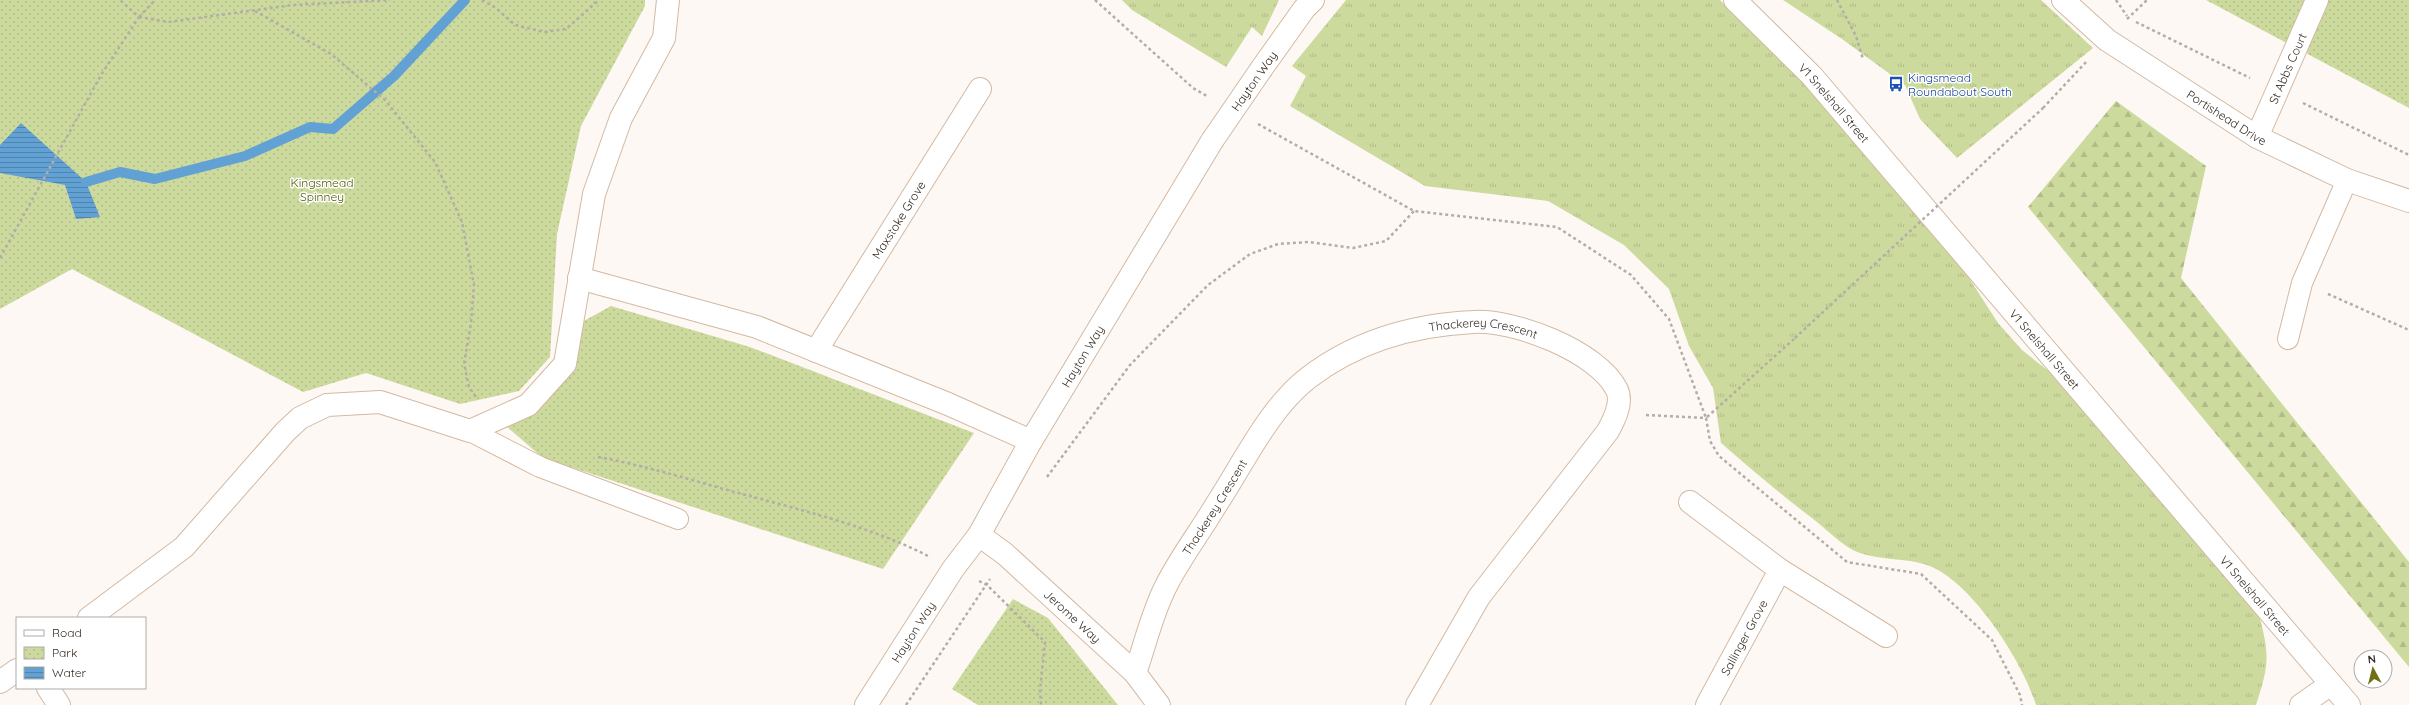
<svg xmlns="http://www.w3.org/2000/svg" width="2409" height="705" font-family="Quicksand,sans-serif">
	<style>
		.grass { fill: url(#grass-tufts) }
		.forest { fill: url(#forest-firs) }
		.park { fill: url(#park-dots) }
		.water { fill: url(#water-rules) }
		.lines { fill: none; stroke-linecap: round; stroke-linejoin: round }
		.stream { stroke: #62a1d4; stroke-width: 10 }
		.lane-casing { stroke: #d3b9a3; stroke-width: 22 }
		.street-casing { stroke: #d3b9a3; stroke-width: 24 }
		.secondary-casing { stroke: #d3b9a3; stroke-width: 24 }
		.path { stroke: #b4ada7; stroke-width: 2.5; stroke-dasharray: 3 3; stroke-linecap: butt }
		.lane { stroke: #fff; stroke-width: 20 }
		.street { stroke: #fff; stroke-width: 22 }
		.secondary { stroke: #fff; stroke-width: 22 }
		.street-bridge-casing { stroke: #d3b9a3; stroke-width: 24; stroke-linecap: butt }
		.path-bridge { stroke: #b4ada7; stroke-width: 2.5; stroke-dasharray: 3 3; stroke-linecap: butt }
		.street-bridge { stroke: #fff; stroke-width: 22 }
		.labels { text-anchor: middle; dominant-baseline: central; stroke-width: 3; stroke-linejoin: round; paint-order: stroke }
		.street-label { font-size: 12px; fill: #362c23; stroke: #fff }
		.transit-label { font-size: 12px; fill: #164399; stroke: #fff; text-anchor: start }
		.park-label { font-size: 12px; fill: #505b01; stroke: #fff }
	</style>
	<defs>
		<pattern id="grass-tufts" width="24" height="20" patternUnits="userSpaceOnUse"><rect width="24" height="20" fill="#cdda9d"/><path d="M3 7l-1-3M5 7V3M7 7l1-3M15 17l-1-3M17 17v-4M19 17l1-3" fill="none" stroke="#b1bb87"/></pattern>
		<pattern id="forest-firs" width="22" height="20" patternUnits="userSpaceOnUse"><rect width="22" height="20" fill="#cdda9d"/><path d="M5 1l3.5 6h-7zM16 11l3.5 6h-7z" fill="#b1bb87"/></pattern>
		<pattern id="park-dots" width="8" height="8" patternUnits="userSpaceOnUse"><rect width="8" height="8" fill="#cdda9d"/><path d="M2 2h.1M6 6h.1" fill="none" stroke="#b1bb87" stroke-width="1.8" stroke-linecap="round"/></pattern>
		<pattern id="water-rules" width="6" height="5" patternUnits="userSpaceOnUse"><rect width="6" height="5" fill="#62a1d4"/><path d="M0 2.5h6" fill="none" stroke="#5283ac"/></pattern>
	</defs>
	<rect width="100%" height="100%" fill="#fef8f4"/>
	<g class="grass">
		<path d="M1122,0H1279L1262,36L1252,27L1226,67L1132,10Z"/>
		<path d="M1346,0H1720L1821,100L1949,247L1998,323L2022,350L2070,388L2259,615C2270,656 2269,665 2256,705H2036C2023,662 1971,580 1927,565C1903,557 1875,561 1853,550C1840,543 1828,531 1817,522C1784,497 1752,470 1721,443L1713,388L1689,346L1669,289L1624,245L1548,201L1425,186L1290,106L1306,76L1292,66Z"/>
		<path d="M1783,0H2041L2093,48L1957,158L1920,119L1905,85L1842,39Z"/>
	</g>
	<path class="forest" d="M2116,101L2206,166L2181,278L2409,562V667L2028,207Z"/>
	<g class="park">
		<path d="M0,0H645V6L581,126L557,234L550,357L519,391L460,404L366,373L303,392L72,269L0,309Z"/>
		<path d="M2206,0H2409V108Z"/>
		<path d="M611,306L750,347L974,433L883,569L543,458L498,419L565,364L571,328Z"/>
		<path d="M1013,599L1048,618L1118,705H978L952,689Z"/>
	</g>
	<path class="water" d="M21,123L86,182L100,217L76,219L65,185L0,173V145Z"/>
	<g class="lines">
		<path class="stream" d="M86,182L120,172L155,179L245,156L310,127L333,129L394,76L465,0"/>
		<g class="lane-casing">
			<g id="lane">
				<path d="M2288,339L2302,283L2347,180"/>
				<path d="M470,431L540,467L678,519"/>
			</g>
		</g>
		<g class="street-casing">
			<g id="street">
				<path id="s1" d="M2063,0L2107,40L2257,137L2347,180L2409,201"/>
				<path d="M1262,68L1304,9L1313,0"/>
				<path id="s2" d="M2257,137L2317,0"/>
				<path d="M579,278L757,327L948,404L1031,441"/>
				<path id="s3" d="M816,351L980,89"/>
				<path d="M1690,502L1780,570"/>
				<path id="s4" d="M979,535L1005,554L1135,673L1159,705"/>
				<path d="M89,618L184,547L285,432L300,418L327,405L380,402L470,431L528,405L565,364L594,194L621,118L664,38L668,0"/>
				<path id="s5" d="M1135,673C1145,645 1152,613 1166,586C1180,558 1200,532 1216,505C1243,464 1269,408 1308,378C1356,341 1413,325 1473,322C1513,319 1598,351 1617,390C1623,403 1614,420 1608,431L1479,597L1417,705"/>
				<path d="M0,682L17,670"/>
				<path d="M48,688L59,705"/>
				<path id="s6" d="M866,705L953,569L979,535L1031,441L1212,141"/>
				<path id="s7" d="M1707,705L1780,570L1886,636"/>
				<path d="M2301,705L2331,684"/>
			</g>
		</g>
		<g class="secondary-casing">
			<g id="secondary">
				<path id="s8" d="M1735,0L1812,76L2349,705"/>
			</g>
		</g>
		<g class="path">
			<path d="M482,0L496,8L515,25L544,32L566,29L599,0"/>
			<path d="M1095,0L1193,88L1207,96"/>
			<path d="M1837,0L1856,36L1863,59"/>
			<path d="M2116,0L2127,16"/>
			<path d="M255,11L331,54L385,100L435,162L462,222L474,285L471,323L464,364L469,387L476,397"/>
			<path d="M139,17L168,22L293,5L390,0"/>
			<path d="M139,17L155,0"/>
			<path d="M2127,19L2147,0"/>
			<path d="M2136,22L2250,78"/>
			<path d="M2303,103L2409,155"/>
			<path d="M2043,108L2088,60"/>
			<path d="M1258,124L1414,211L1557,227L1631,275L1669,319L1706,418L1795,338"/>
			<path d="M0,258L101,75L139,17L120,0"/>
			<path d="M2328,294L2409,330"/>
			<path d="M1646,415L1706,418L1710,441L1719,456L1847,562L1921,574L1992,640L2020,695L2022,705"/>
			<path d="M598,457C648,466 697,482 746,495C805,511 874,528 928,556"/>
			<path d="M1047,477L1130,365L1208,285L1250,254L1278,244L1309,242L1353,248L1386,241L1414,211"/>
			<path d="M979,581L987,585L1045,642L1040,690L1041,705"/>
			<path d="M906,705L990,579"/>
		</g>
		<use href="#lane" class="lane"/>
		<use href="#street" class="street"/>
		<use href="#secondary" class="secondary"/>
		<g class="street-bridge-casing">
			<path id="street-bridge" d="M1212,141L1262,68"/>
		</g>
		<path class="path-bridge" d="M1795,338L2043,108"/>
		<use href="#street-bridge" class="street-bridge"/>
	</g>
	<defs>
		<g id="bus-bare" transform="scale(1.2)"><path d="M-5-6H5V4H4V6H2V4H-2V6H-4V4H-5ZM-3.5-4V0h7V-4ZM-3.5 1.2v1.5H-2V1.2ZM2 1.2v1.5H3.5V1.2Z" fill="#1a4fb4" stroke="#fff" stroke-width="2.5" paint-order="stroke"/></g>
	</defs>
	<g fill-rule="evenodd">
		<use href="#bus-bare" x="1896" y="84"/>
	</g>
	<g class="labels">
		<g class="street-label">
			<text stroke="none"><textPath href="#s2" startOffset="75">St Abbs Court</textPath></text>
			<text transform="translate(1254 81) rotate(-55)">Hayton Way</text>
			<text stroke="none"><textPath href="#s8" startOffset="143">V1 Snelshall Street</textPath></text>
			<text stroke="none"><textPath href="#s1" startOffset="202">Portishead Drive</textPath></text>
			<text stroke="none"><textPath href="#s3" startOffset="155">Maxstoke Grove</textPath></text>
			<text stroke="none"><textPath href="#s5" startOffset="533">Thackerey Crescent</textPath></text>
			<text stroke="none"><textPath href="#s8" startOffset="467">V1 Snelshall Street</textPath></text>
			<text stroke="none"><textPath href="#s6" startOffset="411">Hayton Way</textPath></text>
			<text stroke="none"><textPath href="#s5" startOffset="185">Thackerey Crescent</textPath></text>
			<text stroke="none"><textPath href="#s8" startOffset="791">V1 Snelshall Street</textPath></text>
			<text stroke="none"><textPath href="#s4" startOffset="124">Jerome Way</textPath></text>
			<text stroke="none"><textPath href="#s6" startOffset="87">Hayton Way</textPath></text>
			<text stroke="none"><textPath href="#s7" startOffset="77">Sallinger Grove</textPath></text>
		</g>
		<g class="transit-label">
			<text x="1908" y="77">Kingsmead<tspan x="1908" dy="14">Roundabout South</tspan></text>
		</g>
		<g class="park-label">
			<text x="322" y="182">Kingsmead<tspan x="322" dy="14">Spinney</tspan></text>
		</g>
	</g>
	<rect x="16" y="617" width="130" height="72" fill="#ffffff" stroke="#afaba7"/>
	<rect x="24" y="630" width="20" height="6" fill="#ffffff" stroke="#afaba7"/>
	<text x="52" y="637" font-size="12" fill="#362c23">Road</text>
	<rect x="24" y="647" width="20" height="12" fill="url(#park-dots)" stroke="#afaba7"/>
	<text x="52" y="657" font-size="12" fill="#362c23">Park</text>
	<rect x="24" y="667" width="20" height="12" fill="url(#water-rules)" stroke="#afaba7"/>
	<text x="52" y="677" font-size="12" fill="#362c23">Water</text>
	<g transform="translate(2373 669) rotate(353)"><circle r="19" fill="#ffffff" stroke="#afaba7"/>
	<path d="M0-3L7 15L0 10L-7 15Z" fill="#707014"/>
	<text y="-6" font-size="11" font-weight="bold" text-anchor="middle" fill="#362c23">N</text>
	</g>
</svg>
